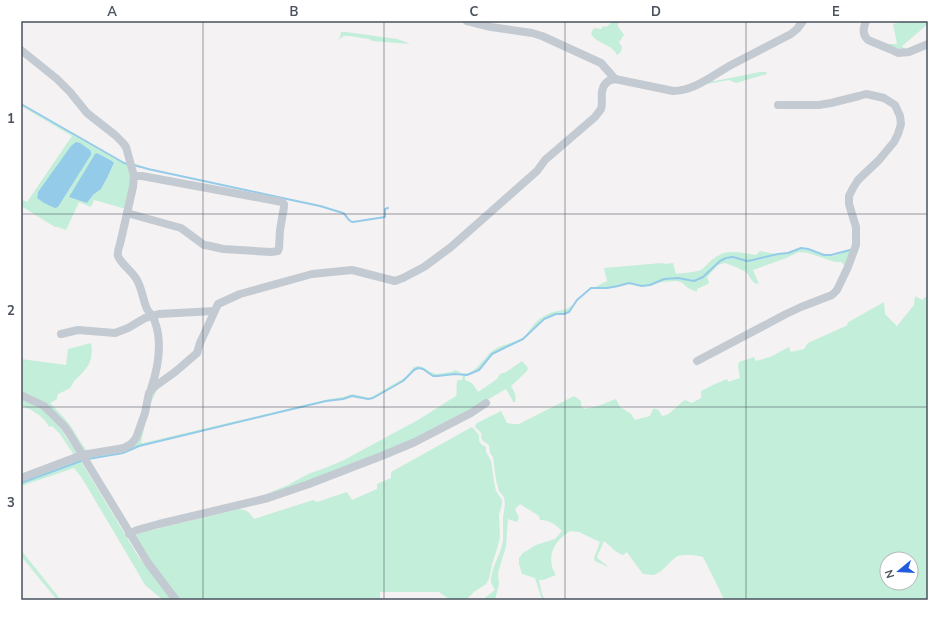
<svg xmlns="http://www.w3.org/2000/svg" width="949" height="621" font-family="'Nunito Sans',sans-serif">
	<style>
		.green { fill: #c3eed9; fill-rule: evenodd }
		.water { fill: #93cbe9 }
		.lines { fill: none; stroke-linecap: round; stroke-linejoin: round }
		.stream { stroke: #93cbe9; stroke-width: 2 }
		.minor { stroke: #c3cad2; stroke-width: 8 }
		.grid { fill: none; stroke: #4a525e; stroke-width: 1; stroke-opacity: 0.55 }
		.neatline { fill: none; stroke: #4a525e; stroke-width: 1.5 }
		.grid-label { font-size: 13px; text-anchor: middle; font-weight: bold; fill: #4a525e }
	</style>
	<rect width="100%" height="100%" fill="#f4f2f2"/>
	<g class="green">
		<path d="M610,21H619C615,27 622,30 624,35L619,42L622,47L621,52L617,55C612,44 597,44 591,34L592,31L594,28L601,29L603,26L606,27L610,24Z"/>
		<path d="M906,21H928V24L902,46L907,52H901L870,38L888,44H897L893,24Z"/>
		<path d="M341,32H346L397,39L403,41L410,44L372,41L369,39L349,36H344L336,41L340,37Z"/>
		<path d="M760,72H766L767,74L736,83L729,80L702,85L710,80L715,81Z"/>
		<path d="M21,105L124,164H129L131,182L126,209L94,200L91,207L79,202L66,230L58,227H55L21,206V199L27,202L72,136L21,106ZM97,153L112,161L114,164L107,178L101,189L93,195L87,203L70,197ZM91,155L58,207L44,203L37,197L38,192L61,161Z"/>
		<path d="M801,249C811,250 822,257 832,256C838,255 845,252 850,250L846,267L841,262H835L808,253L799,252L786,258L753,270L759,284L754,283L746,272L736,267L725,263L718,265L707,277L709,282L708,284L697,289V292L688,288L681,282L676,281L661,282L651,285C660,280 668,278 678,279C684,279 690,282 696,281C708,277 713,263 726,259C735,256 743,262 753,261C761,260 769,257 777,255C781,254 785,254 789,253C793,252 797,250 801,249Z"/>
		<path d="M760,251L776,254L753,260H747L733,257L725,258L716,264L703,277L694,280L678,278H664L650,285H642L629,282L617,286L607,287H595L607,281L604,268L662,263L666,264L673,263L676,274C682,273 697,272 701,270C705,267 709,262 713,259C727,248 739,253 756,255Z"/>
		<path d="M928,295V600H724L720,591L703,557C698,555 683,554 678,556C670,560 664,571 656,574C652,576 647,574 643,574L631,558L627,552L623,555C614,552 611,546 604,541L597,557C600,562 606,563 608,567L595,561L594,558L600,542L579,532L570,531C558,539 548,550 552,566C552,569 555,573 556,575L543,580H539L542,594L545,600H542L535,578L522,574L519,564V558L523,553L536,545L555,539L562,531C555,524 550,520 540,520L539,516L520,504L515,509L519,518L517,522L508,519L506,546L498,573L499,584L495,600H482L495,590L491,583V578L493,569L501,549L503,541V518L505,504L504,497L499,491L496,480L493,457L490,453L489,445L483,441L481,438C483,433 480,432 476,428L475,426L477,423L501,411L507,423L514,424H519L574,396L581,401V406L584,409L598,406L616,399L620,407L631,414L635,420L650,416L653,409C658,408 660,412 662,416C670,415 671,411 677,407C679,404 682,402 685,400L692,403L701,398V391L713,385L727,379L728,382L740,378L738,366L739,362L754,357L756,361L770,357L789,347L791,352L804,349L808,343L848,325L847,323L884,302L885,314L897,326L914,305L915,296L922,300ZM887,559H911V583H887Z"/>
		<path d="M574,304L571,309L569,312L564,313L556,314L543,318L523,339L496,351L488,358L478,370L472,373L467,374L455,373L442,375H433L423,369L418,368L414,370L403,381L373,398L368,399L352,396L343,399L326,401L139,446L123,452L88,458L86,456L130,446L153,391L197,355L202,353L199,357L158,388L150,404L147,415L141,443H143L330,399L343,397L353,394L370,398L406,377L414,367L418,366L423,367L430,372L437,374L451,372L456,370C473,383 483,356 495,349C504,344 515,343 524,337C527,334 529,330 532,327C535,322 540,318 546,315C556,309 564,313 574,304Z"/>
		<path d="M91,343C94,361 88,368 75,380C73,382 72,385 70,388C67,390 62,392 58,394L57,399L50,403C57,410 64,417 70,425C76,434 81,444 88,452L84,450L41,401L34,397L21,391V359L66,365L68,349Z"/>
		<path d="M522,361L528,368L527,371L511,386C514,391 518,398 514,403L506,389L459,416L412,441L344,469L254,499L288,485L308,474L325,468L344,460L418,420L440,406L456,396C458,391 455,385 458,380H462L463,375H465V380L472,383L478,392L497,379L500,374L506,372Z"/>
		<path d="M21,399L42,409L61,429L77,454L74,455L60,434L52,426L49,427C43,415 33,411 21,405Z"/>
		<path d="M472,427L479,435V441L482,445L486,447V452L491,461L494,482L496,491L502,500V504L499,515L500,537L497,549L492,564L489,579L486,584L474,592L466,600H450L439,592H380V600H179L149,562L135,536L140,533L239,509C248,510 249,512 254,519L313,500L317,502L347,492L352,500L377,489V484L391,478V472Z"/>
		<path d="M79,458L138,556L172,600H163L145,585L137,571L82,478L74,468L21,486V483L32,479L21,482V480Z"/>
		<path d="M21,550L61,600H57L21,556Z"/>
	</g>
	<g class="water">
		<path d="M76,142L80,143L90,150L91,152V155L58,207L55,208L44,203L37,198L38,192L71,146Z"/>
		<path d="M97,153L112,161L114,163L107,178L101,189L93,195L87,203L69,197L95,154Z"/>
	</g>
	<g class="lines">
		<g class="stream">
			<path d="M21,104L124,163L128,164"/>
			<path d="M134,165L148,169L287,199L320,206L343,213C347,215 347,221 353,222L385,217V209L388,208"/>
			<path d="M88,459L123,453L139,446L326,401L343,399L352,396L368,399L373,398L403,381L414,370L418,368L423,369L433,376H437L455,374L467,375L479,370L492,354L500,350L523,339L544,319L556,314H564L569,312L577,300L591,288H607L618,286L629,283L642,286L650,285L664,279L678,278L694,281L703,277L720,261L726,258L733,257L747,261L753,260L778,254L788,253L801,248L808,249L824,255H831L850,250"/>
			<path d="M21,483L81,461"/>
		</g>
		<g class="minor">
			<path d="M467,21L491,27L532,33L542,36L601,63L615,79"/>
			<path d="M866,21C863,29 862,34 868,40L892,50L898,53L909,52L928,44"/>
			<path d="M21,50L57,79L70,92L87,113L115,135L123,143L126,147L134,176L133,187L120,244C119,247 117,252 118,256C121,264 132,271 137,280C142,289 143,300 147,309C150,314 154,317 155,322C163,344 158,368 151,389"/>
			<path d="M127,213L181,228L204,245L210,246L223,249L271,252L278,251L279,248L280,230L284,207V204L282,202L142,176H134"/>
			<path d="M61,334L78,330L115,333L128,328L145,318L159,314L214,311"/>
			<path d="M697,361L786,314L801,307L832,295L837,290L848,267L856,245V227L849,204V196L853,188L858,180L879,160L894,142L898,134L901,124L900,116L895,105L884,98L871,95L866,94L859,96L831,103L819,105H778"/>
			<path d="M21,395L44,406L64,426L69,433L148,563L176,600"/>
			<path d="M21,478L82,455L124,448L131,444L136,438L145,413L149,393L154,387L175,372L197,353L200,343L218,304L240,294L312,274L352,270L395,281L403,278L424,267L451,247L537,171L545,160L595,117C597,114 599,112 601,109C603,103 601,98 602,92C603,84 608,80 615,79L673,91C695,91 714,74 733,64C752,54 772,44 791,34L797,29L803,21"/>
			<path d="M129,534L137,530L159,524L268,498L309,484L384,455L415,442L471,413L486,403"/>
		</g>
	</g>
	<path class="grid" d="M203,21V600M384,21V600M565,21V600M746,21V600M21,214H928M21,407H928"/>
	<rect width="949" height="621" fill="none" stroke="#ffffff" stroke-width="44"/>
	<g transform="translate(899 571) rotate(252)"><circle r="19" fill="#ffffff" stroke="#b7babf"/>
	<path d="M0-3L7 15L0 10L-7 15Z" fill="#225bdd"/>
	<text y="-6" font-size="11" font-weight="bold" text-anchor="middle" fill="#4a525e">N</text>
	</g>
	<rect x="22" y="22" width="905" height="577" class="neatline"/>
	<g class="grid-label">
		<text x="112" y="16">A</text>
		<text x="294" y="16">B</text>
		<text x="474" y="16">C</text>
		<text x="656" y="16">D</text>
		<text x="836" y="16">E</text>
		<text x="11" y="123">1</text>
		<text x="11" y="315">2</text>
		<text x="11" y="507">3</text>
	</g>
</svg>
